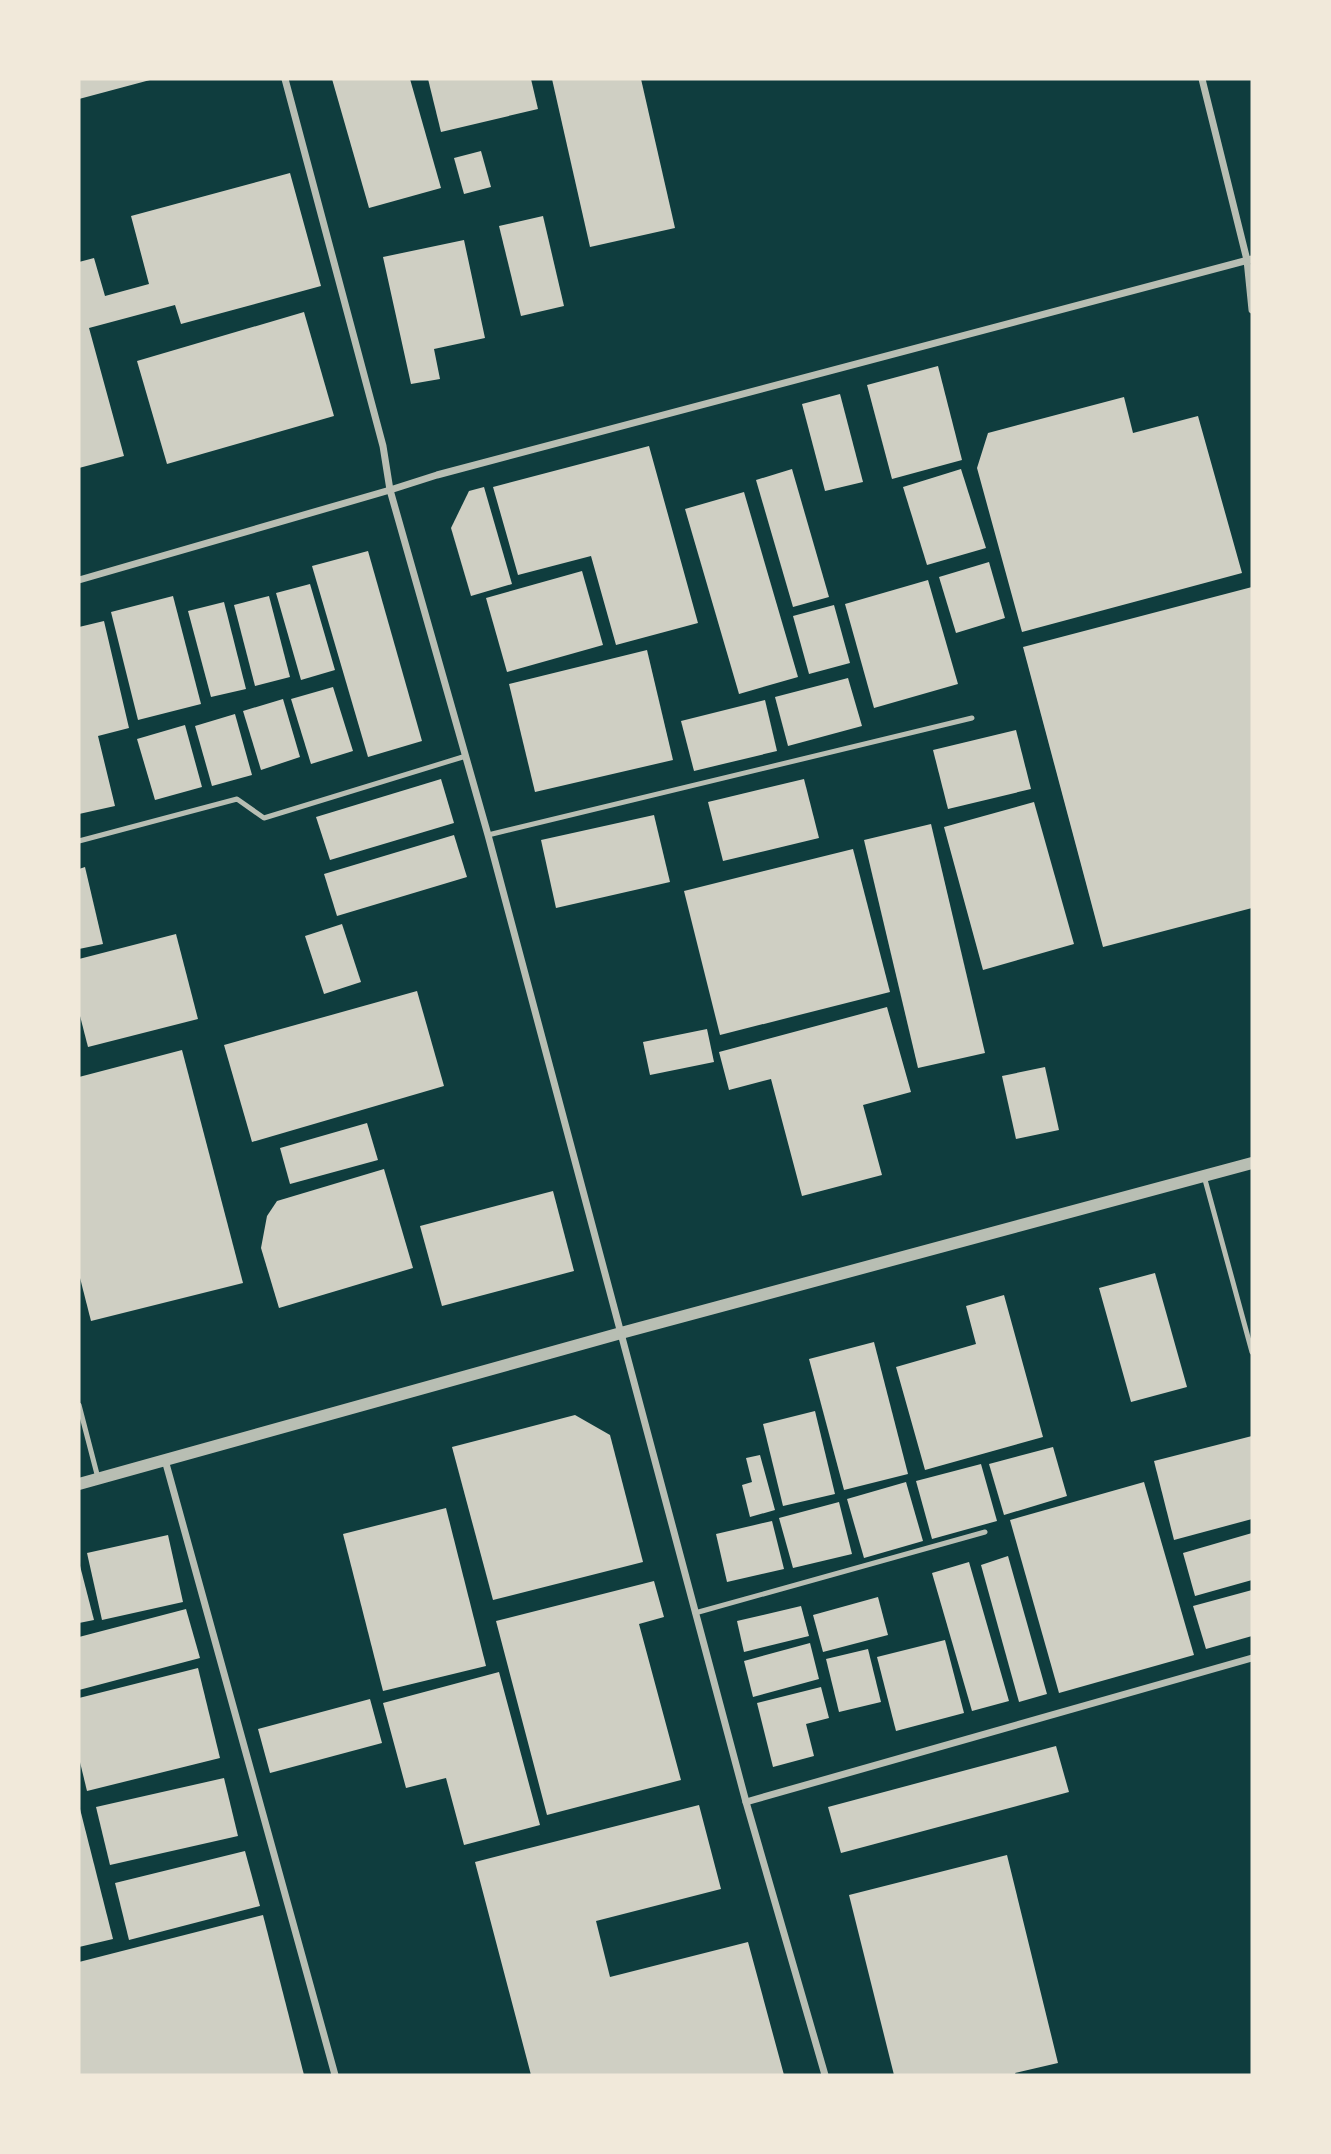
<svg xmlns="http://www.w3.org/2000/svg" width="1331" height="2154" font-family="Figtree,sans-serif">
	<style>
		.building { fill: #cfcfc3 }
		.lines { fill: none; stroke-linecap: round; stroke-linejoin: round }
		.service { stroke: #b8beb3; stroke-width: 5 }
		.minor { stroke: #b8beb3; stroke-width: 7 }
		.tertiary { stroke: #b8beb3; stroke-width: 12 }
	</style>
	<rect width="100%" height="100%" fill="#0f3d3e"/>
	<g class="building">
		<path d="M79,79H150V80L79,99Z"/>
		<path d="M332,79H410L441,188L369,208Z"/>
		<path d="M428,79H531L538,109L441,132Z"/>
		<path d="M552,79H641L675,228L590,247Z"/>
		<path d="M481,151L491,187L464,194L454,158Z"/>
		<path d="M290,173L321,286L181,324L175,305L89,328L124,456L79,468V262L94,258L105,296L149,284L131,216Z"/>
		<path d="M543,216L564,306L521,316L499,226Z"/>
		<path d="M464,240L485,338L434,349L440,379L411,384L383,257Z"/>
		<path d="M304,312L334,416L167,464L137,361Z"/>
		<path d="M938,366L962,460L892,479L867,385Z"/>
		<path d="M840,394L863,482L825,491L802,404Z"/>
		<path d="M1124,397L1133,433L1198,416L1242,573L1022,632L977,468L988,433Z"/>
		<path d="M649,446L698,623L616,645L591,556L518,575L493,487Z"/>
		<path d="M792,469L829,597L793,607L756,480Z"/>
		<path d="M961,469L986,548L927,565L903,487Z"/>
		<path d="M484,487L512,584L471,596L451,528L469,491Z"/>
		<path d="M744,492L798,677L739,694L685,509Z"/>
		<path d="M368,551L422,741L368,757L312,566Z"/>
		<path d="M989,562L1005,618L956,633L939,577Z"/>
		<path d="M582,571L603,645L507,672L486,598Z"/>
		<path d="M928,580L958,684L874,708L845,604Z"/>
		<path d="M310,584L335,670L301,680L276,593Z"/>
		<path d="M1252,587V908L1103,947L1023,647Z"/>
		<path d="M173,596L201,704L138,720L111,612Z"/>
		<path d="M269,596L290,677L255,686L234,605Z"/>
		<path d="M224,602L246,689L211,697L188,611Z"/>
		<path d="M834,605L850,663L809,674L793,616Z"/>
		<path d="M104,621L129,728L98,736L115,806L79,814V627Z"/>
		<path d="M647,650L673,760L535,792L509,684Z"/>
		<path d="M848,678L862,726L788,746L775,697Z"/>
		<path d="M333,687L353,751L311,764L291,699Z"/>
		<path d="M283,699L300,757L261,770L243,711Z"/>
		<path d="M765,700L777,751L694,771L681,721Z"/>
		<path d="M235,714L252,775L212,786L195,726Z"/>
		<path d="M185,725L202,787L155,800L137,739Z"/>
		<path d="M1016,730L1031,789L948,809L933,750Z"/>
		<path d="M441,779L454,823L330,860L316,817Z"/>
		<path d="M804,779L819,838L723,861L708,802Z"/>
		<path d="M1034,802L1074,944L983,970L944,827Z"/>
		<path d="M654,815L670,882L556,908L541,840Z"/>
		<path d="M931,824L985,1053L918,1068L864,840Z"/>
		<path d="M454,835L467,877L337,916L324,874Z"/>
		<path d="M853,849L890,992L720,1035L684,891Z"/>
		<path d="M85,867L103,944L79,949V869Z"/>
		<path d="M342,924L361,982L324,994L305,936Z"/>
		<path d="M176,934L198,1019L88,1047L79,1012V959Z"/>
		<path d="M417,991L444,1086L252,1142L224,1045Z"/>
		<path d="M887,1007L911,1092L863,1105L882,1175L802,1196L771,1079L729,1090L719,1052Z"/>
		<path d="M707,1029L714,1062L650,1075L643,1042Z"/>
		<path d="M182,1050L243,1283L91,1321L79,1274V1077Z"/>
		<path d="M1045,1067L1059,1130L1016,1139L1002,1076Z"/>
		<path d="M367,1123L378,1160L290,1184L280,1148Z"/>
		<path d="M384,1169L413,1268L279,1308L261,1248L267,1216L277,1201Z"/>
		<path d="M553,1191L574,1271L442,1306L420,1226Z"/>
		<path d="M1155,1273L1187,1387L1131,1402L1099,1288Z"/>
		<path d="M1004,1295L1043,1437L925,1470L896,1367L976,1344L966,1306Z"/>
		<path d="M874,1342L908,1474L844,1490L809,1359Z"/>
		<path d="M815,1411L835,1494L783,1506L763,1424Z"/>
		<path d="M575,1415L610,1435L643,1562L493,1600L452,1447Z"/>
		<path d="M1252,1436V1519L1174,1540L1154,1461Z"/>
		<path d="M1053,1447L1067,1496L1004,1515L989,1464Z"/>
		<path d="M760,1455L775,1510L750,1517L742,1485L752,1482L746,1458Z"/>
		<path d="M981,1464L997,1521L932,1539L916,1481Z"/>
		<path d="M906,1482L923,1541L864,1558L847,1499Z"/>
		<path d="M1144,1482L1194,1655L1059,1693L1010,1520Z"/>
		<path d="M839,1502L852,1554L793,1568L779,1518Z"/>
		<path d="M446,1508L486,1666L383,1691L343,1534Z"/>
		<path d="M772,1521L784,1569L727,1582L716,1534Z"/>
		<path d="M1252,1533V1580L1195,1596L1183,1553Z"/>
		<path d="M168,1535L183,1602L102,1620L87,1553Z"/>
		<path d="M1008,1556L1047,1694L1019,1702L981,1565Z"/>
		<path d="M79,1562L94,1620L79,1623Z"/>
		<path d="M969,1562L1009,1701L972,1711L932,1573Z"/>
		<path d="M654,1581L664,1617L639,1624L681,1780L547,1815L496,1621Z"/>
		<path d="M1252,1590V1636L1206,1649L1193,1606Z"/>
		<path d="M878,1597L888,1635L823,1652L813,1615Z"/>
		<path d="M801,1606L809,1636L744,1652L737,1621Z"/>
		<path d="M186,1609L200,1658L79,1690V1637Z"/>
		<path d="M945,1640L964,1713L896,1731L877,1657Z"/>
		<path d="M810,1643L819,1679L753,1697L744,1661Z"/>
		<path d="M868,1649L881,1702L839,1712L826,1659Z"/>
		<path d="M198,1668L220,1758L87,1791L79,1758V1698Z"/>
		<path d="M499,1672L540,1825L464,1845L446,1778L406,1788L383,1703Z"/>
		<path d="M821,1687L829,1718L806,1724L814,1756L773,1767L757,1703Z"/>
		<path d="M370,1699L382,1743L270,1773L258,1729Z"/>
		<path d="M1056,1746L1069,1792L841,1853L828,1807Z"/>
		<path d="M224,1778L238,1836L110,1865L96,1807Z"/>
		<path d="M79,1805L113,1939L79,1947Z"/>
		<path d="M699,1805L721,1889L596,1921L610,1977L748,1942L784,2075H531L475,1862Z"/>
		<path d="M245,1851L260,1906L129,1940L115,1883Z"/>
		<path d="M1007,1855L1058,2063L1015,2073L1016,2075H894L849,1895Z"/>
		<path d="M263,1915L304,2075H79V1962Z"/>
	</g>
	<g class="lines">
		<g class="service">
			<path d="M488,835L972,718"/>
			<path d="M79,841L237,799L264,818L466,756"/>
			<path d="M1204,1176L1252,1352"/>
			<path d="M79,1405L98,1478"/>
			<path d="M695,1613L985,1532"/>
		</g>
		<g class="minor">
			<path d="M285,79L383,446L390,490L488,835L746,1802L825,2075"/>
			<path d="M1202,79L1247,260L1252,310"/>
			<path d="M79,580L390,490L437,475L1252,259"/>
			<path d="M165,1460L335,2075"/>
			<path d="M746,1802L1252,1658"/>
		</g>
		<path class="tertiary" d="M79,1484L621,1333L1252,1163"/>
	</g>
	<rect width="1331" height="2154" fill="none" stroke="#f1e9da" stroke-width="161"/>
</svg>
